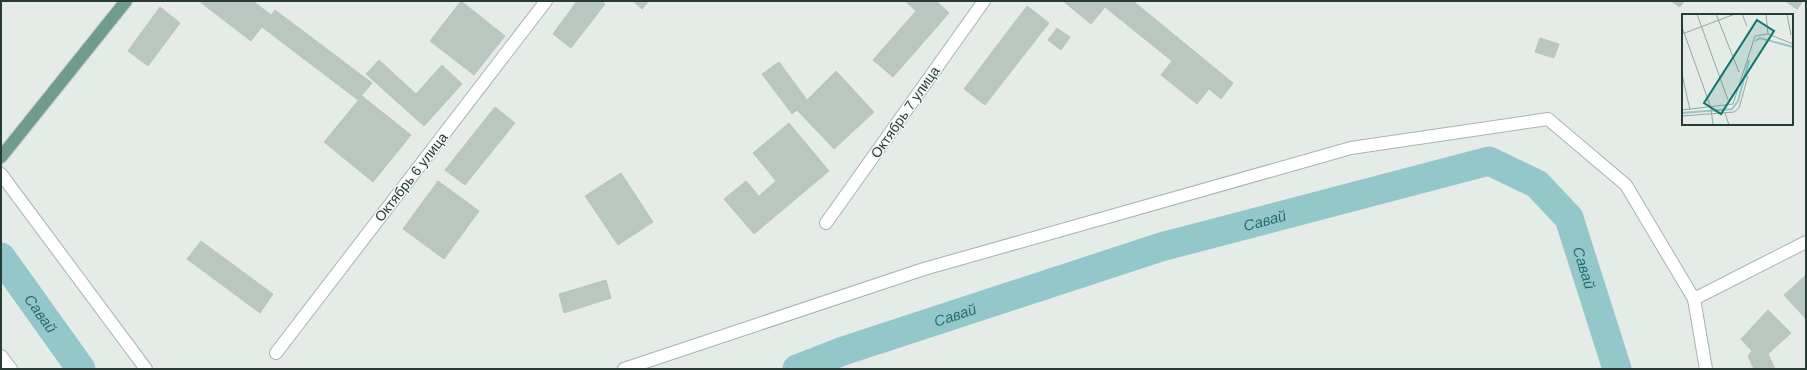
<svg xmlns="http://www.w3.org/2000/svg" width="1807" height="370" font-family="Helvetica,sans-serif">
	<style>
		.lines { fill: none; stroke-linecap: round; stroke-linejoin: round }
		.canal { stroke: #94c7ca; stroke-width: 29 }
		.building { fill: #bac7c1; stroke: #b8c5be }
		.minor-casing { stroke: #a8b4ae; stroke-width: 14 }
		.major-casing { stroke: #c2c8c6; stroke-width: 14 }
		.minor { stroke: #fff; stroke-width: 12 }
		.major { stroke: #6f9c8c; stroke-width: 12 }
		.labels { text-anchor: middle; dominant-baseline: central; stroke-width: 3; stroke-linejoin: round; paint-order: stroke }
		.street-label { font-size: 14px; fill: #263c34; stroke: #f5f9f7 }
		.water-label { font-size: 15px; font-style: italic; fill: #276c71; stroke: #f5f9f7 }
		.inset-river { fill: none; stroke: #94c7ca; stroke-width: 2 }
		.inset-road { fill: none; stroke: #99a6a0; stroke-width: 1 }
		.view { fill: #0f766e; fill-opacity: 0.15; stroke: #0f766e; stroke-width: 2 }
		.inset-edge { fill: none; stroke: #263c34; stroke-width: 2 }
	</style>
	<rect width="100%" height="100%" fill="#e5ece8"/>
	<g class="lines">
		<g class="canal">
			<path id="s1" d="M1,257L81,369"/>
			<path id="s2" d="M797,369L843,351L1161,247L1489,161L1537,184L1569,218L1617,369"/>
		</g>
	</g>
	<g class="building">
		<path d="M199,1H253L271,15L251,41Z"/>
		<path d="M461,1L505,36L474,75L430,41Z"/>
		<path d="M577,1H602L605,4L571,48L553,34Z"/>
		<path d="M633,1H649L642,9Z"/>
		<path d="M905,1H936L949,13L893,77L873,60L916,11Z"/>
		<path d="M1063,1H1133L1233,83L1221,99L1209,89L1197,104L1161,75L1172,61L1105,7L1091,24Z"/>
		<path d="M1671,1H1684L1680,7Z"/>
		<path d="M1785,1H1803L1797,9Z"/>
		<path d="M1027,6L1049,23L985,105L964,89Z"/>
		<path d="M160,7L180,23L148,66L128,51Z"/>
		<path d="M275,10L372,83L358,100L262,27Z"/>
		<path d="M1057,28L1070,37L1061,50L1048,40Z"/>
		<path d="M1540,38L1559,44L1554,58L1535,52Z"/>
		<path d="M379,60L416,94L442,65L462,84L424,126L366,74Z"/>
		<path d="M779,62L807,100L836,71L874,112L834,149L797,110L792,114L762,74Z"/>
		<path d="M362,96L411,135L373,182L324,142Z"/>
		<path d="M495,107L515,123L465,185L445,170Z"/>
		<path d="M789,123L829,171L754,234L724,199L746,181L759,196L776,181L753,153Z"/>
		<path d="M621,173L653,222L618,245L585,196Z"/>
		<path d="M438,181L479,211L444,259L403,229Z"/>
		<path d="M201,241L273,294L260,313L187,259Z"/>
		<path d="M1806,275V319L1784,295Z"/>
		<path d="M606,280L611,298L564,313L559,294Z"/>
		<path d="M1768,310L1791,333L1768,354L1775,369H1754L1748,356L1752,351L1741,339Z"/>
	</g>
	<g class="lines">
		<g class="minor-casing">
			<g id="minor">
				<path d="M1,174L146,369"/>
				<path d="M826,223L984,1"/>
				<path d="M1694,299L1806,242"/>
				<path d="M276,353L546,1"/>
				<path d="M1,356L11,369"/>
				<path d="M624,369L924,269L1351,148L1548,119L1626,185L1694,299L1706,369"/>
			</g>
		</g>
		<g class="major-casing">
			<path id="major" d="M1,157L126,1"/>
		</g>
		<use href="#minor" class="minor"/>
		<use href="#major" class="major"/>
	</g>
	<g class="labels">
		<g class="street-label">
			<text transform="translate(905 112) rotate(-55)">Октябрь 7 улица</text>
			<text transform="translate(411 177) rotate(-52)">Октябрь 6 улица</text>
		</g>
		<g class="water-label">
			<text stroke="none"><textPath href="#s2" startOffset="491">Савай</textPath></text>
			<text stroke="none"><textPath href="#s2" startOffset="875">Савай</textPath></text>
			<text stroke="none"><textPath href="#s1" startOffset="69">Савай</textPath></text>
			<text stroke="none"><textPath href="#s2" startOffset="167">Савай</textPath></text>
		</g>
	</g>
	<g transform="translate(1682 14)">
		<rect width="111" height="111" fill="#e5ece8"/>
		<path class="inset-river" d="M73,27L78,24L111,33M0,99L50,95L56,87L67,46"/>
		<path class="inset-road" d="M15,0L46,86M34,0L57,58M60,0L65,12M84,0L86,20M105,0L109,21M0,13L29,94L31,111M0,20L53,0M0,60L8,96M0,96L51,90L73,22L86,20L111,30M43,99L47,111M0,102L52,98L57,94L66,62"/>
		<path class="view" d="M75,6L92,17L39,100L22,89Z"/>
		<rect width="111" height="111" class="inset-edge"/>
	</g>
	<rect width="1807" height="370" fill="none" stroke="#263c34" stroke-width="4"/>
</svg>
